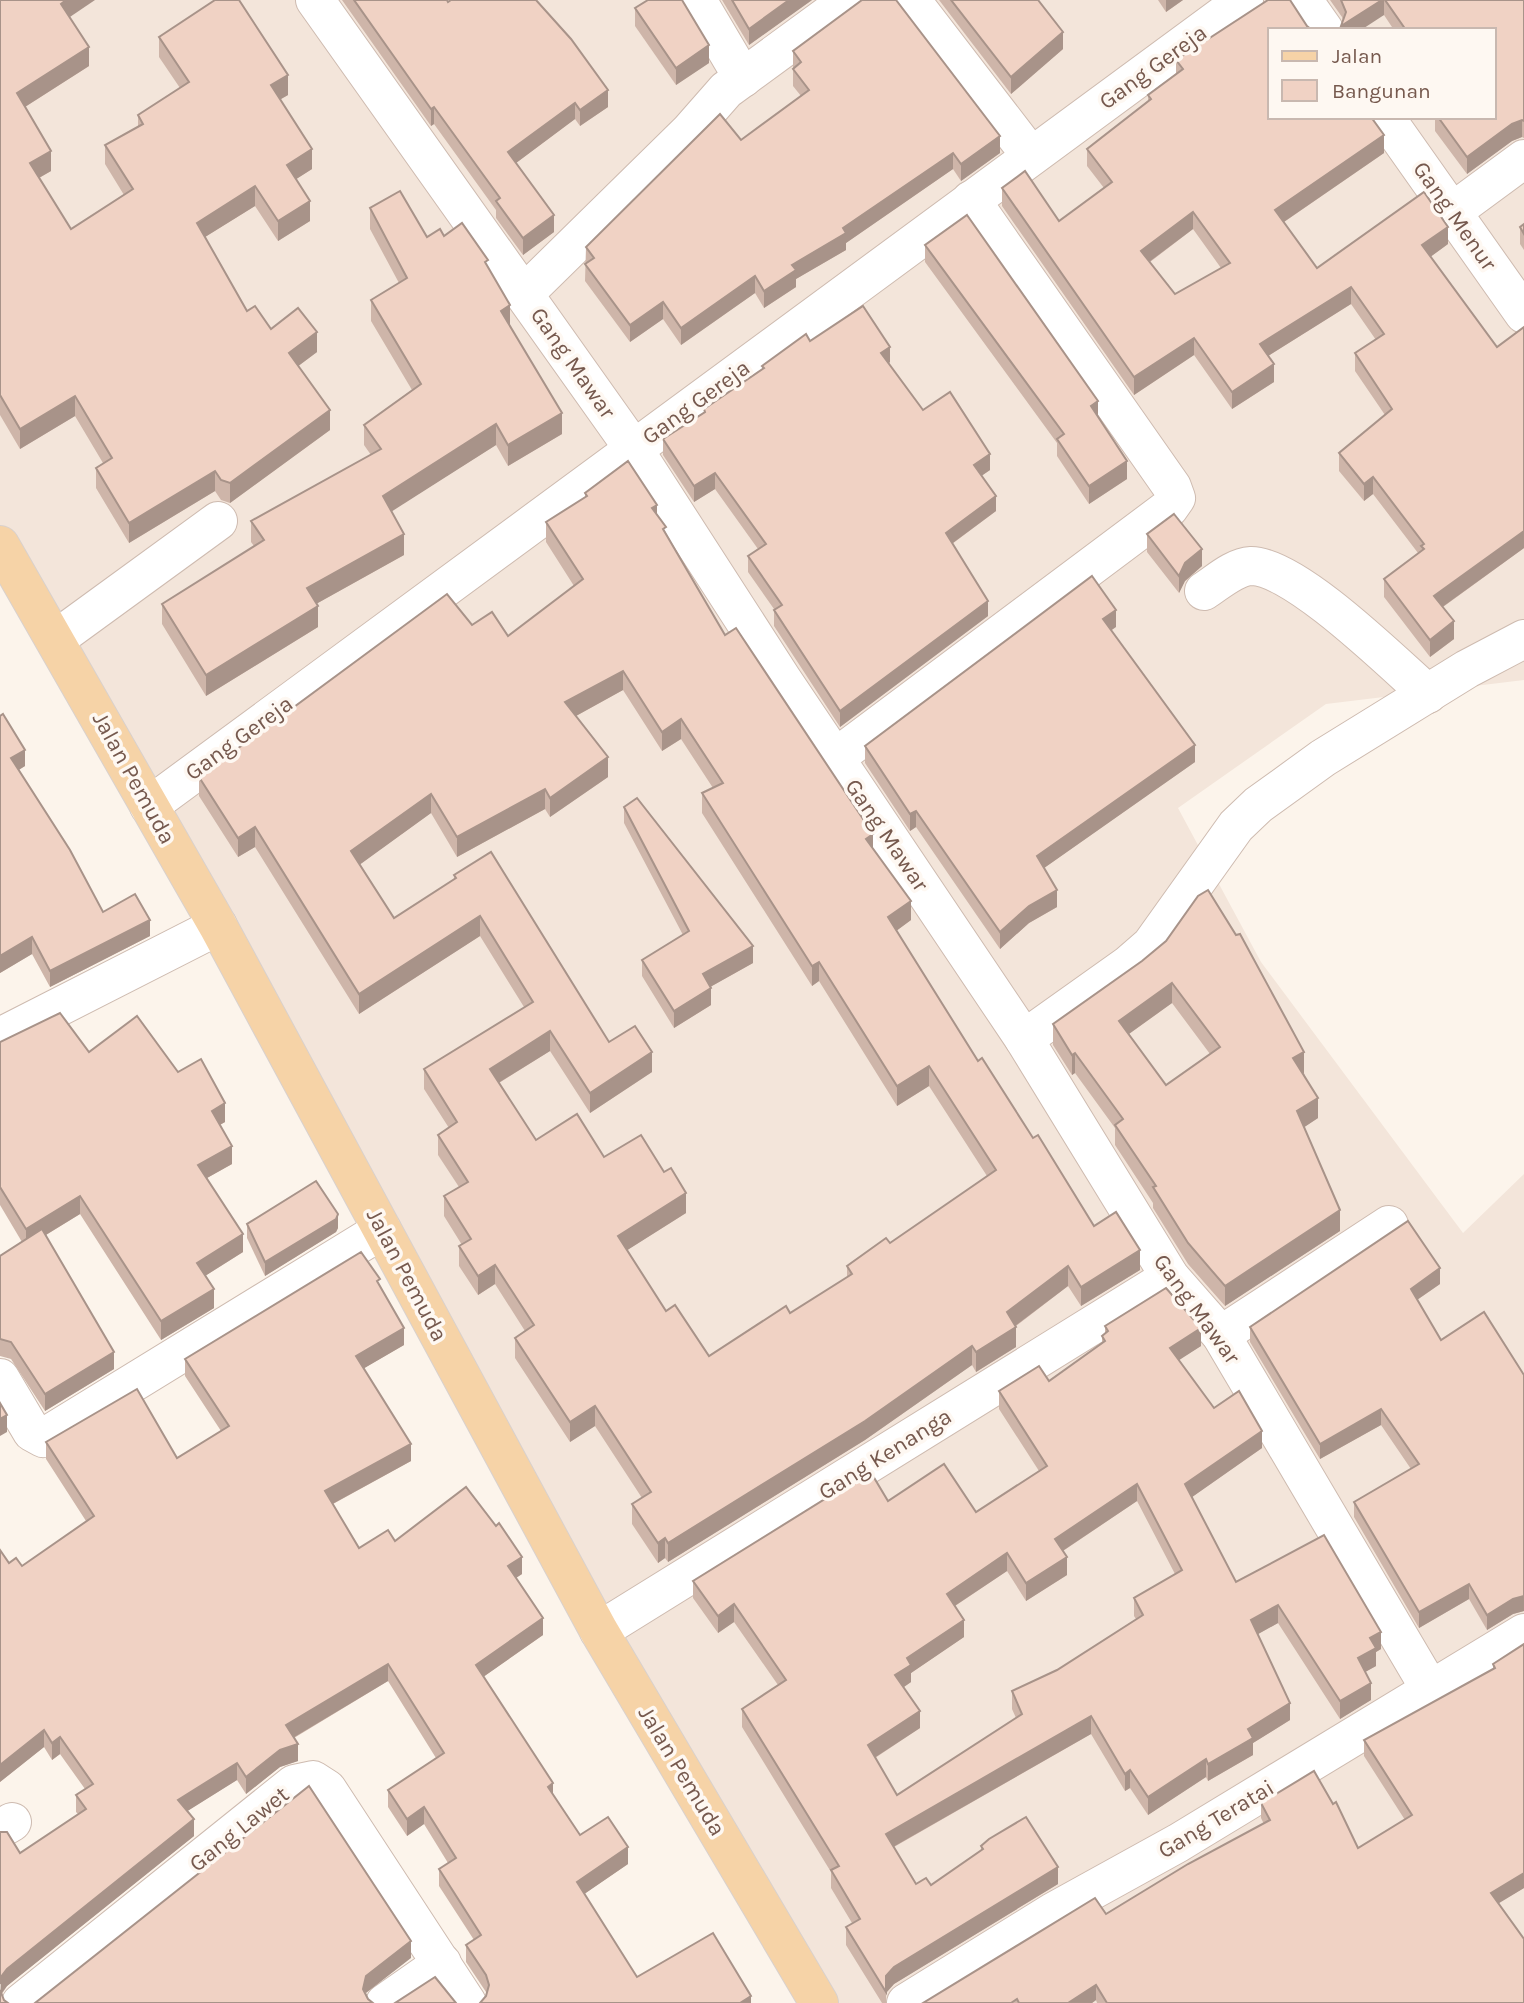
<svg xmlns="http://www.w3.org/2000/svg" width="1524" height="2003" font-family="Karla,sans-serif">
	<style>
		.residential { fill: #f3e5da; fill-rule: evenodd }
		.lines { fill: none; stroke-linecap: round; stroke-linejoin: round }
		.minor-casing { stroke: #cebbb0; stroke-width: 40 }
		.major-casing { stroke: #d9d1cd; stroke-width: 40 }
		.minor { stroke: #fff; stroke-width: 38 }
		.major { stroke: #f6d3a7; stroke-width: 38 }
		.wall { fill: #ceb5a9; fill-rule: evenodd }
		.shaded-wall { fill: #a89389 }
		.building { fill: #f0d2c4; stroke: #a89389; stroke-width: 2; fill-rule: evenodd }
		.labels { text-anchor: middle; dominant-baseline: central; stroke-width: 7; stroke-linejoin: round; paint-order: stroke }
		.street-label { font-size: 23px; fill: #76594e; stroke: #fef8f2 }
	</style>
	<rect width="100%" height="100%" fill="#fcf4eb"/>
	<path class="residential" d="M0,0H1524V680L1326,704L1178,808L1261,962L1463,1233L1524,1174V2003H818L0,571ZM1270,30H1494V117H1270Z"/>
	<g class="lines">
		<g class="minor-casing">
			<g id="minor">
				<path d="M315,0L633,448L782,679L1024,1039L1170,1277L1221,1335L1430,1689"/>
				<path d="M697,0L743,78"/>
				<path d="M911,0L1031,156"/>
				<path d="M1303,0L1324,30"/>
				<path d="M1385,117L1524,314"/>
				<path d="M1452,212L1524,159"/>
				<path d="M524,294L690,131L726,90L849,0"/>
				<path d="M1204,591C1218,582 1234,567 1251,566C1294,565 1394,664 1428,694"/>
				<path d="M56,639L218,521"/>
				<path d="M835,758L1169,508L1176,498L1172,487L971,200"/>
				<path d="M149,806L1244,0"/>
				<path d="M0,1037L218,926"/>
				<path d="M1024,1039L1128,965L1151,945L1236,826L1258,805L1323,758L1467,669L1524,639"/>
				<path d="M1221,1335L1389,1225"/>
				<path d="M0,1378L32,1432L43,1438L382,1230"/>
				<path d="M599,1631L1170,1277"/>
				<path d="M0,1829L12,1822"/>
				<path d="M21,2003L294,1784L313,1780L327,1789L467,2003"/>
				<path d="M385,2003L442,1963"/>
				<path d="M906,2003L1053,1912L1178,1843L1524,1633"/>
			</g>
		</g>
		<g class="major-casing">
			<path id="major" d="M0,545L218,926L599,1631L819,2003"/>
		</g>
		<use href="#minor" class="minor"/>
		<use href="#major" class="major"/>
	</g>
	<g class="wall">
		<path d="M0,0L70,17L89,66L25,107L51,171L39,178L71,229L124,195L105,164V145L138,127V115L180,88L159,57V37L288,95L280,99L312,169L296,179L310,221L278,241L255,206L205,237L247,311L271,329L317,352L298,366L330,430L230,503L221,500L215,491L129,543L96,488V468L103,463L75,416L20,449L0,415Z"/>
		<path d="M342,0H447L448,2L608,107L580,126L575,119L516,163L554,232L523,255L496,218V210L434,124L431,126Z"/>
		<path d="M722,0H812L749,45Z"/>
		<path d="M939,0H1038L1063,49L1011,94Z"/>
		<path d="M1158,0H1183L1166,12Z"/>
		<path d="M1330,0H1524V138L1522,137L1512,141L1467,174L1435,131V117H1494V30H1394L1384,15L1341,30L1343,21L1342,17Z"/>
		<path d="M635,8L709,63L676,85L635,26Z"/>
		<path d="M793,51L1000,153L961,181L953,169L846,243V250L796,279V287L764,308L755,293L681,345L663,319L630,342L585,281L586,247L741,140L801,96L793,86Z"/>
		<path d="M1176,60L1384,153L1284,222L1317,268L1448,244L1430,257L1497,347L1524,327V548L1443,607L1454,639L1430,657L1384,597V579L1418,553L1373,494L1364,501L1339,471V453L1385,415L1355,371V353L1376,340L1351,304L1268,356L1274,382L1232,409L1194,355L1134,395L1002,206V188L1059,221L1104,188L1087,166V149L1148,102V95L1176,74ZM1193,229L1221,268L1175,294L1150,262Z"/>
		<path d="M370,208L427,237L444,236L488,267L510,326L562,434L508,466L496,445L391,511L404,555L316,604L318,627L206,696L162,624V604L254,546L251,542V521L371,455L364,445V425L412,390L371,321V300L399,283L370,229Z"/>
		<path d="M1524,224V250L1520,244V227Z"/>
		<path d="M925,245L1098,416L1127,479L1089,504L1057,456V443L925,262Z"/>
		<path d="M810,341L890,362L888,364L923,410L990,470L981,476L996,511L952,544L988,616L840,727L774,626V609L748,572V556L758,549L715,489L694,502L663,455V439L704,413V409L762,369V366Z"/>
		<path d="M585,493L657,515L666,533L725,635L873,849L911,920L896,931L978,1061L1094,1226L1140,1270L1081,1306L1068,1286L1016,1326V1347L976,1372L972,1365L865,1440L668,1562L665,1558L658,1563L632,1524V1504L642,1498L595,1426L570,1442L515,1358V1338L525,1331L495,1284L478,1295L459,1266V1246L462,1245L444,1216V1196L459,1187L438,1155V1135L449,1128L424,1089V1069L524,1007L480,936L359,1014L255,847L238,857L199,796V777L472,625L508,636L574,586L546,542V522L585,497ZM623,690L662,751L681,739L713,788L702,793V813L812,986L819,981L897,1106L929,1086L987,1176L890,1243L847,1266V1277L790,1313L709,1356L666,1311L627,1250L686,1213L604,1157L536,1140L499,1083L550,1051L590,1113L652,1072L609,1042L454,875V880L394,918L360,864L431,813L457,857L545,809L550,817L608,777L576,716Z"/>
		<path d="M1147,534L1202,566L1185,581L1179,593L1147,552Z"/>
		<path d="M1116,627L1111,630L1195,762L1044,868L1057,907L1029,923L1000,949L916,827L910,831L865,763V746Z"/>
		<path d="M0,716L25,766L18,770L103,912L150,936L50,987L32,954L0,973Z"/>
		<path d="M624,807L753,963L710,987L711,1005L674,1028L642,976V960L683,935L624,823Z"/>
		<path d="M1142,961L1304,1073L1318,1118L1304,1127L1340,1231L1225,1306L1188,1264L1153,1208V1203L1115,1145V1128L1075,1073L1072,1075L1053,1045V1024ZM1172,1003L1210,1054L1166,1085L1129,1034Z"/>
		<path d="M0,1042L89,1052L178,1072L225,1122L220,1125L232,1164L207,1178L243,1252L205,1276L214,1308L161,1340L80,1214L46,1235L114,1369L45,1411L11,1359L0,1356V1256L22,1242L0,1205Z"/>
		<path d="M247,1224L338,1228L336,1232L265,1276L247,1238Z"/>
		<path d="M1440,1284L1417,1300L1441,1340L1524,1375V1611L1513,1614L1487,1630L1469,1599L1419,1628L1354,1517V1502L1411,1469L1381,1425L1320,1459L1250,1342V1327Z"/>
		<path d="M380,1287L404,1345L364,1368L411,1461L333,1504L359,1548L395,1541L522,1574L516,1578L543,1635L483,1677L553,1795L580,1835L628,1864L584,1894L637,1977L751,2003L486,1996V1992L466,1962V1945L474,1940L439,1886V1869L448,1863L424,1824L407,1836L388,1807V1790L436,1758L388,1681L294,1738L298,1761L280,1767L246,1794L237,1780L187,1811L194,1836L7,1986L2,1994L0,2003L20,1853L78,1814L76,1812V1795L85,1789L60,1754L52,1760L44,1747L0,1782V1550L9,1563L22,1566L86,1521L46,1459V1442L177,1458L221,1431L185,1376V1359Z"/>
		<path d="M1105,1326L1201,1346L1178,1360L1214,1408L1262,1448L1192,1497L1236,1582L1381,1649L1376,1652V1666L1365,1672L1371,1700L1340,1719L1278,1623L1258,1634L1290,1720L1253,1743V1755L1208,1781L1206,1777L1148,1815L1130,1788L1125,1791L1091,1734L894,1847L916,1884L931,1885L981,1850V1846L1058,1884L894,1984L886,1993V2003H882L846,1945V1927L852,1923L831,1888V1872L742,1727V1709L778,1685L734,1622L718,1633L693,1598V1581L888,1501L976,1512L1039,1471L999,1409V1391L1049,1381L1102,1343V1336L1105,1334ZM1137,1501L1175,1574L1134,1598V1616L1136,1619L1057,1670L1012,1691V1709L1016,1718L897,1795L875,1758L920,1728L904,1687L911,1682V1673L964,1637L955,1606L1007,1571L1026,1601L1067,1575L1063,1551Z"/>
		<path d="M1524,1644V1888L1498,1903L1524,2003H1097L1096,2000L1092,2003H923L1106,1914L1264,1824L1261,1818V1803L1358,1848L1405,1820L1364,1756V1740L1493,1669V1664Z"/>
	</g>
	<g class="shaded-wall">
		<path d="M66,0H95L61,23V4Z"/>
		<path d="M789,0H812L749,45V29Z"/>
		<path d="M1166,0H1183L1166,12Z"/>
		<path d="M1382,0H1384V15L1361,30H1341V26Z"/>
		<path d="M1063,32V49L1011,94V77Z"/>
		<path d="M709,45V63L676,85V68Z"/>
		<path d="M89,47V66L17,112V93Z"/>
		<path d="M288,75V95L271,105V85Z"/>
		<path d="M608,90V107L580,126V110Z"/>
		<path d="M575,103V119L508,169V152Z"/>
		<path d="M434,107V124L431,126V109Z"/>
		<path d="M1522,120V137L1512,141L1467,174V157L1512,124Z"/>
		<path d="M1384,135V153L1275,228V210Z"/>
		<path d="M1000,136V153L961,181V164Z"/>
		<path d="M312,149V169L287,185V165Z"/>
		<path d="M51,151V171L30,183V163Z"/>
		<path d="M953,153V169L846,243V250L796,279V287L764,308V291L792,265L843,228Z"/>
		<path d="M255,186V206L197,242V223Z"/>
		<path d="M310,201V221L278,241V221Z"/>
		<path d="M1193,212V229L1141,268V251Z"/>
		<path d="M554,215V232L523,255V238Z"/>
		<path d="M1448,227V244L1422,263V245Z"/>
		<path d="M755,276V293L681,345V328Z"/>
		<path d="M1351,287V304L1260,361V344Z"/>
		<path d="M663,302V319L630,342V325Z"/>
		<path d="M510,305V326L501,311Z"/>
		<path d="M317,332V352L289,373V353Z"/>
		<path d="M1194,338V355L1134,395V377Z"/>
		<path d="M890,347V362L881,369V353Z"/>
		<path d="M1274,364V382L1232,409V392Z"/>
		<path d="M75,396V416L20,449V429Z"/>
		<path d="M1098,401V419L1091,406Z"/>
		<path d="M330,410V430L230,503V483Z"/>
		<path d="M562,413V434L508,466V445Z"/>
		<path d="M496,424V445L383,517V496Z"/>
		<path d="M990,454V470L974,481V465Z"/>
		<path d="M1127,461V479L1089,504V486Z"/>
		<path d="M215,471V491L129,543V523Z"/>
		<path d="M715,473V489L694,502V486Z"/>
		<path d="M1373,477V494L1364,501V484Z"/>
		<path d="M996,496V511L946,548V533Z"/>
		<path d="M657,505V525L652,508Z"/>
		<path d="M1524,531V548L1434,613V596Z"/>
		<path d="M404,534V555L307,609V588Z"/>
		<path d="M1202,549V566L1185,581L1179,593V576L1185,563Z"/>
		<path d="M988,601V616L840,727V711Z"/>
		<path d="M318,606V627L206,696V675Z"/>
		<path d="M1116,610V627L1103,636V619Z"/>
		<path d="M1454,621V639L1430,657V640Z"/>
		<path d="M623,671V690L565,722V702Z"/>
		<path d="M681,719V739L662,751V732Z"/>
		<path d="M1195,745V762L1037,873V856Z"/>
		<path d="M25,750V766L11,775V758Z"/>
		<path d="M608,757V777L550,817V798Z"/>
		<path d="M545,789V809L457,857V837Z"/>
		<path d="M431,794V813L351,871V851Z"/>
		<path d="M916,811V827L910,831V814Z"/>
		<path d="M255,827V847L238,857V838Z"/>
		<path d="M873,834V854L866,839Z"/>
		<path d="M1057,890V907L1029,923L1000,949V932L1029,906Z"/>
		<path d="M911,901V920L888,937V917Z"/>
		<path d="M480,916V936L359,1014V994Z"/>
		<path d="M150,920V936L50,987V971Z"/>
		<path d="M32,937V954L0,973V956Z"/>
		<path d="M753,946V963L703,991V974Z"/>
		<path d="M819,962V981L812,986V966Z"/>
		<path d="M1172,983V1003L1119,1041V1021Z"/>
		<path d="M711,988V1005L674,1028V1011Z"/>
		<path d="M550,1031V1051L490,1088V1069Z"/>
		<path d="M652,1052V1072L590,1113V1093Z"/>
		<path d="M1304,1052V1073L1293,1078V1058Z"/>
		<path d="M1075,1053V1073L1072,1075V1055Z"/>
		<path d="M929,1066V1086L897,1106V1086Z"/>
		<path d="M1318,1098V1118L1297,1132V1111Z"/>
		<path d="M225,1103V1122L212,1129V1111Z"/>
		<path d="M232,1146V1164L198,1183V1165Z"/>
		<path d="M686,1193V1213L618,1256V1236Z"/>
		<path d="M80,1196V1214L26,1247V1229Z"/>
		<path d="M1340,1210V1231L1225,1306V1286Z"/>
		<path d="M338,1214V1228L336,1232L265,1276V1262Z"/>
		<path d="M243,1234V1252L197,1281V1263Z"/>
		<path d="M1140,1250V1270L1081,1306V1287Z"/>
		<path d="M495,1265V1284L478,1295V1276Z"/>
		<path d="M1068,1266V1286L1007,1332V1312Z"/>
		<path d="M1440,1268V1284L1411,1304V1289Z"/>
		<path d="M214,1289V1308L161,1340V1321Z"/>
		<path d="M1016,1327V1347L976,1372V1352Z"/>
		<path d="M404,1328V1345L356,1373V1356Z"/>
		<path d="M1201,1328V1346L1170,1366V1348Z"/>
		<path d="M972,1346V1365L865,1440L668,1562V1543Z"/>
		<path d="M114,1352V1369L45,1411V1394Z"/>
		<path d="M595,1406V1426L570,1442V1422Z"/>
		<path d="M1381,1409V1425L1320,1459V1444Z"/>
		<path d="M7,1415V1432L0,1436V1419Z"/>
		<path d="M1262,1431V1448L1185,1502V1484Z"/>
		<path d="M411,1444V1461L325,1508V1491Z"/>
		<path d="M1137,1484V1501L1055,1556V1539Z"/>
		<path d="M665,1538V1558L658,1563V1543Z"/>
		<path d="M1007,1553V1571L947,1611V1594Z"/>
		<path d="M522,1557V1574L508,1583V1566Z"/>
		<path d="M1067,1557V1575L1026,1601V1583Z"/>
		<path d="M1469,1584V1599L1419,1628V1612Z"/>
		<path d="M1524,1596V1611L1513,1614L1487,1630V1615L1513,1599Z"/>
		<path d="M734,1604V1622L718,1633V1616Z"/>
		<path d="M1278,1605V1623L1251,1638V1620Z"/>
		<path d="M543,1618V1635L476,1682V1665Z"/>
		<path d="M964,1620V1637L911,1673V1682L895,1693V1675L907,1658Z"/>
		<path d="M1381,1632V1649L1376,1652V1666L1358,1676V1658L1370,1638Z"/>
		<path d="M388,1664V1681L286,1742V1725Z"/>
		<path d="M1371,1683V1700L1340,1719V1701Z"/>
		<path d="M1290,1703V1720L1253,1743V1755L1208,1781V1764L1248,1729Z"/>
		<path d="M920,1711V1728L868,1762V1745Z"/>
		<path d="M1091,1716V1734L886,1851V1834Z"/>
		<path d="M44,1730V1747L0,1782V1765Z"/>
		<path d="M60,1737V1754L52,1760V1743Z"/>
		<path d="M298,1744V1761L280,1767L246,1794V1777L280,1750Z"/>
		<path d="M1206,1759V1777L1148,1815V1797Z"/>
		<path d="M237,1763V1780L178,1817V1800Z"/>
		<path d="M1130,1770V1788L1125,1791V1774Z"/>
		<path d="M553,1783V1800L548,1787Z"/>
		<path d="M424,1807V1824L407,1836V1819Z"/>
		<path d="M194,1819V1836L7,1986L1,1994L0,2001L1,1977L7,1969Z"/>
		<path d="M628,1847V1864L577,1899V1882Z"/>
		<path d="M1058,1867V1884L894,1984L886,1993V2003V1976L894,1967Z"/>
		<path d="M1524,1873V1888L1491,1908V1893Z"/>
		<path d="M411,1941V1958L366,1993L363,1989L366,1976Z"/>
		<path d="M1096,1985V2000L1092,2003H1068Z"/>
		<path d="M751,1996V2003H740Z"/>
	</g>
	<g class="building">
		<path d="M0,0H66L61,4L89,47L17,93L51,151L30,163L71,229L133,189L105,145L143,124L138,115L189,82L159,37L215,0H239L288,75L271,85L312,149L287,165L310,201L278,221L255,186L197,223L247,311L255,306L271,329L298,308L317,332L289,353L330,410L230,483L221,480L215,471L129,523L96,468L112,458L75,396L20,429L0,395Z"/>
		<path d="M354,0H447L448,2L451,0H536L571,39L608,90L580,110L575,103L508,152L554,215L523,238L496,201L500,198L434,107L431,109Z"/>
		<path d="M648,0H682L709,45L676,68L635,8Z"/>
		<path d="M732,0H789L749,29Z"/>
		<path d="M862,0H896L1000,136L961,164L953,153L843,228L846,233L792,265L796,270L764,291L755,276L681,328L663,302L630,325L585,264L594,258L586,247L720,114L741,140L809,90L793,69L801,62L793,51Z"/>
		<path d="M951,0H1038L1063,32L1011,77Z"/>
		<path d="M1268,0H1290L1307,26L1312,30H1270V117H1371L1384,135L1275,210L1317,268L1424,192L1448,227L1422,245L1497,347L1524,327V531L1434,596L1454,621L1430,640L1384,579L1424,549L1421,546L1424,544L1373,477L1364,484L1339,453L1392,409L1355,353L1384,334L1351,287L1260,344L1274,364L1232,392L1194,338L1134,377L1002,188L1025,171L1059,221L1112,182L1087,149L1151,99L1148,95L1183,69L1176,60ZM1193,212L1230,263L1175,294L1141,251Z"/>
		<path d="M1341,0H1382L1341,26L1346,12Z"/>
		<path d="M1385,0H1524V121L1522,120L1512,124L1467,157L1438,117H1494V30H1406Z"/>
		<path d="M400,191L427,237L440,229L444,236L462,223L488,260L485,262L510,305L501,311L562,413L508,445L496,424L383,496L404,534L307,588L318,606L206,675L162,604L264,540L251,521L381,449L364,425L421,384L371,300L407,278L370,208Z"/>
		<path d="M967,215L1098,401L1091,406L1127,461L1089,486L1057,439L1064,434L925,245Z"/>
		<path d="M1524,224V234L1520,227Z"/>
		<path d="M863,306L890,347L881,353L923,410L950,392L990,454L974,465L996,496L946,533L988,601L840,711L774,610L782,605L748,556L766,544L715,473L694,486L663,439L705,412L704,409L764,368L762,366L806,334L810,341Z"/>
		<path d="M628,461L657,505L652,508L666,527L663,529L725,635L736,628L873,834L866,839L911,901L888,917L978,1061L982,1058L1033,1138L1038,1135L1094,1226L1116,1212L1140,1250L1081,1287L1068,1266L1007,1312L1016,1327L976,1352L972,1346L865,1421L668,1543L665,1538L658,1543L632,1504L651,1492L595,1406L570,1422L515,1338L534,1325L495,1265L478,1276L459,1246L471,1239L444,1196L468,1182L438,1135L457,1122L424,1069L533,1002L480,916L359,994L255,827L238,838L199,777L447,594L472,625L492,612L508,636L583,579L546,522L587,496L585,493ZM623,671L662,732L681,719L723,783L702,793L812,966L819,962L897,1086L929,1066L996,1170L890,1243L886,1238L847,1266L852,1274L790,1313L786,1306L709,1356L675,1305L666,1311L618,1236L686,1193L671,1168L664,1172L641,1135L604,1157L577,1114L536,1140L490,1069L550,1031L590,1093L652,1052L635,1026L609,1042L491,852L454,875L456,878L394,918L351,851L431,794L457,837L545,789L550,798L608,757L565,702Z"/>
		<path d="M1174,514L1202,549L1185,563L1179,576L1147,534Z"/>
		<path d="M1092,576L1116,610L1103,619L1195,745L1037,856L1057,890L1029,906L1000,932L916,811L910,814L865,746Z"/>
		<path d="M3,714L25,750L11,758L70,850L103,912L135,894L150,920L50,971L32,937L0,956V716Z"/>
		<path d="M637,798L753,946L703,974L711,988L674,1011L642,960L689,931L624,807Z"/>
		<path d="M1208,890L1236,935L1240,934L1304,1052L1293,1058L1318,1098L1297,1111L1340,1210L1225,1286L1188,1243L1153,1187L1156,1186L1115,1125L1123,1119L1075,1053L1072,1055L1053,1024L1142,961L1166,941L1198,896ZM1172,983L1220,1047L1166,1085L1119,1021Z"/>
		<path d="M60,1013L89,1052L137,1016L178,1072L201,1059L225,1103L212,1111L232,1146L198,1165L243,1234L197,1263L214,1289L161,1321L80,1196L26,1229L0,1187V1042Z"/>
		<path d="M316,1181L338,1214L336,1219L265,1262L247,1224Z"/>
		<path d="M1408,1221L1440,1268L1411,1289L1441,1340L1484,1312L1524,1375V1596L1513,1599L1487,1615L1469,1584L1419,1612L1354,1502L1419,1464L1381,1409L1320,1444L1250,1327Z"/>
		<path d="M42,1229L114,1352L45,1394L11,1342L0,1339V1256Z"/>
		<path d="M361,1252L380,1279L377,1281L404,1328L356,1356L411,1444L325,1491L359,1548L388,1530L395,1541L466,1487L496,1526L499,1523L522,1557L508,1566L543,1618L476,1665L553,1783L548,1787L580,1835L608,1817L628,1847L577,1882L637,1977L713,1933L751,1996L740,2003H480L486,1996L489,1985L486,1975L466,1945L481,1935L439,1869L456,1858L424,1807L407,1819L388,1790L444,1753L388,1664L286,1725L298,1744L280,1750L246,1777L237,1763L178,1800L194,1819L7,1969L1,1977L0,1984V1832H7L20,1853L86,1809L76,1795L93,1784L60,1737L52,1743L44,1730L0,1765V1550L9,1563L16,1558L22,1566L94,1516L46,1442L137,1389L177,1458L229,1426L185,1359Z"/>
		<path d="M1166,1288L1201,1328L1170,1348L1214,1408L1239,1391L1262,1431L1185,1484L1236,1582L1324,1535L1381,1632L1370,1638L1376,1648L1358,1658L1371,1683L1340,1701L1278,1605L1251,1620L1290,1703L1248,1729L1253,1738L1208,1764L1206,1759L1148,1797L1130,1770L1125,1774L1091,1716L886,1834L916,1884L926,1878L931,1885L983,1849L981,1846L989,1839L1026,1817L1058,1867L894,1967L886,1976V1992L846,1927L860,1919L831,1870L839,1866L742,1709L786,1680L734,1604L718,1616L693,1581L870,1471L888,1501L944,1464L976,1512L1047,1466L999,1391L1039,1366L1049,1381L1105,1341L1102,1336L1108,1331L1105,1326ZM1137,1484L1182,1570L1134,1598L1143,1615L1057,1670L1012,1691L1022,1714L897,1795L868,1745L920,1711L895,1675L911,1665L907,1658L964,1620L947,1594L1007,1553L1026,1583L1067,1557L1055,1539Z"/>
		<path d="M0,1403L7,1415L0,1419Z"/>
		<path d="M1524,1644V1873L1491,1893L1524,1939V2003H1107L1096,1985L1068,2003H1019L1017,1999L1011,2003H923L1095,1898L1106,1914L1188,1864L1270,1820L1261,1803L1314,1771L1333,1804L1336,1802L1358,1848L1412,1815L1364,1740L1495,1668L1493,1664Z"/>
		<path d="M309,1786L411,1941L366,1976L363,1989L368,1999L373,2003H35Z"/>
		<path d="M435,1977L456,2003H395Z"/>
		<path d="M0,1990L4,2000L8,2003H0Z"/>
	</g>
	<g class="labels">
		<g class="street-label">
			<text transform="translate(1153 67) rotate(-36)">Gang Gereja</text>
			<text transform="translate(1455 216) rotate(55)">Gang Menur</text>
			<text transform="translate(573 363) rotate(55)">Gang Mawar</text>
			<text transform="translate(696 402) rotate(-36)">Gang Gereja</text>
			<text transform="translate(239 738) rotate(-36)">Gang Gereja</text>
			<text transform="translate(134 778) rotate(61)">Jalan Pemuda</text>
			<text transform="translate(887 835) rotate(56)">Gang Mawar</text>
			<text transform="translate(407 1275) rotate(62)">Jalan Pemuda</text>
			<text transform="translate(1197 1309) rotate(54)">Gang Mawar</text>
			<text transform="translate(885 1454) rotate(-32)">Gang Kenanga</text>
			<text transform="translate(682 1771) rotate(59)">Jalan Pemuda</text>
			<text transform="translate(1216 1819) rotate(-31)">Gang Teratai</text>
			<text transform="translate(239 1829) rotate(-39)">Gang Lawet</text>
		</g>
	</g>
	<rect x="1268" y="28" width="228" height="91" fill="#fef8f2" stroke="#c8b8b0" stroke-width="2"/>
	<rect x="1282" y="51" width="35" height="10" fill="#f6d3a7" stroke="#c8b8b0" stroke-width="2"/>
	<text x="1332" y="63" font-size="21" fill="#76594e">Jalan</text>
	<rect x="1282" y="80" width="35" height="21" fill="#f0d2c4" stroke="#c8b8b0" stroke-width="2"/>
	<text x="1332" y="98" font-size="21" fill="#76594e">Bangunan</text>
</svg>
